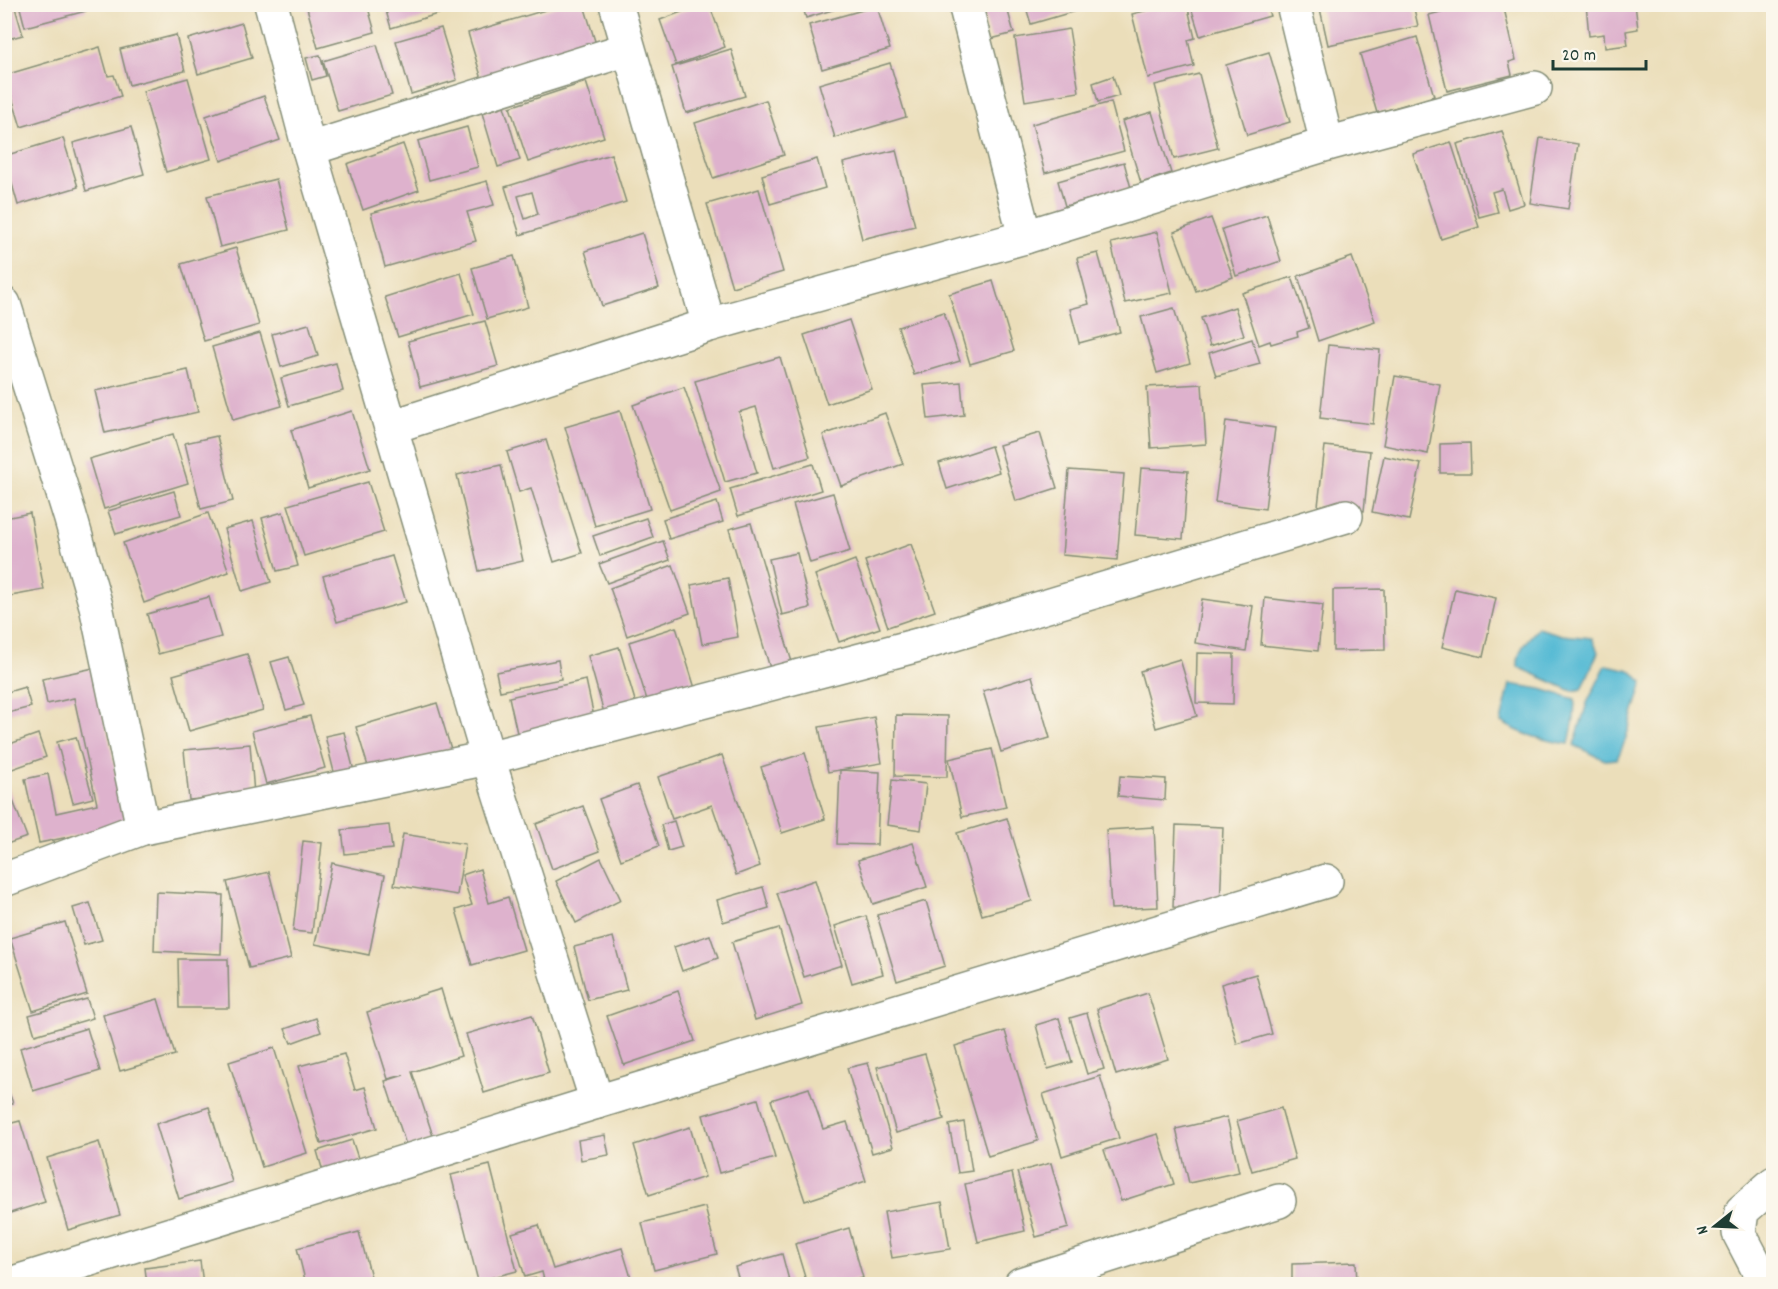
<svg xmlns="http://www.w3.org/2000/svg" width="1778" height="1289" font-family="Dekko,sans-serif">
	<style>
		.water { fill: #55bad4; stroke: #3a7c84; stroke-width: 1.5 }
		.building { fill: #deb2cd; fill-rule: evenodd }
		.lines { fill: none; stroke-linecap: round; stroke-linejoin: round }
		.street-casing { stroke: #858e77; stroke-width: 36 }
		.street { stroke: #fff; stroke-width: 33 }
	</style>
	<rect width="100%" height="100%" fill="#fbf7ec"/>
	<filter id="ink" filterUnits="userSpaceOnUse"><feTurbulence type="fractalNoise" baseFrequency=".0167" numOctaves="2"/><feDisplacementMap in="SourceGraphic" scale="12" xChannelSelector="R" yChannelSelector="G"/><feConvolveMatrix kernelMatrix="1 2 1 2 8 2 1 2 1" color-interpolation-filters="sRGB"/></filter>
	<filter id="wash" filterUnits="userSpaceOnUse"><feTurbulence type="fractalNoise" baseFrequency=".008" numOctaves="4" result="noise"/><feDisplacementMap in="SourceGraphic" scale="24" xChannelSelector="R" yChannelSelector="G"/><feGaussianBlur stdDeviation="1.35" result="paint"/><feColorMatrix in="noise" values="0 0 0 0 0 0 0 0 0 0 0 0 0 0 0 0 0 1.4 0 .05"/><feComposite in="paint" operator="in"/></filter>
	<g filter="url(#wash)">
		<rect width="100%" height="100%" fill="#ebdeba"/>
		<g class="water">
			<path d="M1538,628L1562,635L1592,638L1598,652L1582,689L1572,691L1518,667C1517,650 1527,640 1538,628Z"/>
			<path d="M1606,665L1630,670L1643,682L1625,741L1617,759L1605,760L1574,745L1587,703Z"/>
			<path d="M1510,684L1541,689L1575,699L1574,719L1569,744C1544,740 1524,736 1501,722Z"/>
		</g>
		<g id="blocks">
			<g class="building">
				<path d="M4,4H14L23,35L4,40Z"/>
				<path d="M19,4H84L86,11L25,27Z"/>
				<path d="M320,4H367L375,32L318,48L307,8Z"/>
				<path d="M384,4H438L441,13L391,28Z"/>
				<path d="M703,4H709L725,47L676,65L660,20Z"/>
				<path d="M802,4H848L849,5L806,18Z"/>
				<path d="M981,4H1006L1014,33L991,39Z"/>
				<path d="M1025,4H1078L1079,10L1031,24Z"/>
				<path d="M1173,4H1187L1195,38L1188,40L1194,66L1148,78L1132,14Z"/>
				<path d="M1190,4H1266L1270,16L1200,36Z"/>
				<path d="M1319,4H1413L1418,26L1328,45Z"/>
				<path d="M1470,4H1503L1516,60L1509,62L1512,75L1447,91L1429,15Z"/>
				<path d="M1586,4H1635L1638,29L1626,31L1628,45L1605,48L1604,34L1589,36Z"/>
				<path d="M562,5H584L598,51L484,86L468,33Z"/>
				<path d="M877,6L890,49L822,69L809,25Z"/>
				<path d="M242,23L252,58L198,74L188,39Z"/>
				<path d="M441,28L457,80L411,94L396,41Z"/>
				<path d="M1069,29L1079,92L1025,101L1015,38Z"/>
				<path d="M176,35L185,71L129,85L120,49Z"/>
				<path d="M1417,37L1434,96L1377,113L1360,54Z"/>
				<path d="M377,45L392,95L338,111L323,61Z"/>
				<path d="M100,47L108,76L114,75L121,96L21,127L5,75Z"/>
				<path d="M731,49L745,96L686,113L672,67Z"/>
				<path d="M1269,52L1290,122L1247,135L1226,65Z"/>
				<path d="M320,55L326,76L312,80L306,58Z"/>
				<path d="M890,63L906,117L835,138L819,84Z"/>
				<path d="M1199,74L1218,148L1174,159L1155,85Z"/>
				<path d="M1113,76L1119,96L1098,102L1093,83Z"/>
				<path d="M188,78L211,159L166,172L143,91Z"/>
				<path d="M586,82L604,137L528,162L510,107Z"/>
				<path d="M264,96L280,140L221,161L206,116Z"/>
				<path d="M766,100L784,155L713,178L695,123Z"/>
				<path d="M1111,102L1124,151L1045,173L1032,124Z"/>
				<path d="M504,106L520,160L498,167L482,113Z"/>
				<path d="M1152,112L1171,173L1141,183L1122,121Z"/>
				<path d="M131,127L144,174L86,191L73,143Z"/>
				<path d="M467,127L478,167L429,180L418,141Z"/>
				<path d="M1502,131L1524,204L1508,209L1502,189L1492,192L1498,212L1479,217L1457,144Z"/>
				<path d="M63,138L78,187L18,205L4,156Z"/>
				<path d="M1540,138L1578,144L1568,209L1530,203Z"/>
				<path d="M1451,142L1479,227L1441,239L1413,154Z"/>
				<path d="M403,144L419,190L363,210L347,164Z"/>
				<path d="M896,150L915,226L862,239L843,163Z"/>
				<path d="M611,154L626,202L520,235L505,187ZM532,192L538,214L525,219L518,196Z"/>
				<path d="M817,159L825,188L770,204L762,175Z"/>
				<path d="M1124,162L1131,188L1065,206L1058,181Z"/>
				<path d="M276,179L289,230L220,247L207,196Z"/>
				<path d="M487,181L494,205L467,212L476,241L385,267L371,213Z"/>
				<path d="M759,189L783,272L732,287L707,204Z"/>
				<path d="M1267,215L1281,261L1236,276L1222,229Z"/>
				<path d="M1211,218L1233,277L1196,291L1174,232Z"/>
				<path d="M1157,232L1172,293L1125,303L1111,243Z"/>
				<path d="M642,233L659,288L602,306L585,251Z"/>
				<path d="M236,248L259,325L204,341L181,264Z"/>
				<path d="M1098,253L1120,332L1079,343L1070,309L1089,304L1077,258Z"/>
				<path d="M514,256L528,307L487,319L472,268Z"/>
				<path d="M1352,257L1375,321L1318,341L1298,276Z"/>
				<path d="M461,273L474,314L398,337L385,297Z"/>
				<path d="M1292,277L1309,328L1297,332L1298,336L1271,344L1270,341L1259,345L1242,293Z"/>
				<path d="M993,281L1014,351L970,364L949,294Z"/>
				<path d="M1235,307L1244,335L1210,346L1201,318Z"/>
				<path d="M1174,308L1190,363L1157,373L1141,317Z"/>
				<path d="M944,312L960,361L914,375L898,327Z"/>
				<path d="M849,320L872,389L827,404L804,335Z"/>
				<path d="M485,321L498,366L420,387L408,341Z"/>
				<path d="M309,324L318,356L281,367L272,334Z"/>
				<path d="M260,333L282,406L233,420L212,347Z"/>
				<path d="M1252,339L1260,364L1216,376L1209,353Z"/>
				<path d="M1328,345L1380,350L1373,424L1320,418Z"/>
				<path d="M780,357L810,457L774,468L756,407L739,412L757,473L725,482L695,381Z"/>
				<path d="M336,363L343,391L289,406L281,378Z"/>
				<path d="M188,370L198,412L105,433L95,391Z"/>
				<path d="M1395,376L1440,384L1428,454L1383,445Z"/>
				<path d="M961,382L964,415L928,419L924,385Z"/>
				<path d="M1202,384L1206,444L1151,448L1147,387Z"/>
				<path d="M684,387L721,492L670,510L633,405Z"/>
				<path d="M352,411L370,469L308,488L291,430Z"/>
				<path d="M620,411L650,509L595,526L565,427Z"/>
				<path d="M885,413L903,464L841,486L823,435Z"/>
				<path d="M1226,421L1275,428L1265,509L1215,502Z"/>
				<path d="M1040,433L1057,488L1016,501L999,445Z"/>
				<path d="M173,434L188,483L104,509L89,459Z"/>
				<path d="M217,436L233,501L201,509L185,443Z"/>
				<path d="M546,440L582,553L554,562L531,488L519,492L507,452Z"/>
				<path d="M1470,443L1471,473H1440V444Z"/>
				<path d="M991,446L999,472L947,489L939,463Z"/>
				<path d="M1325,446L1370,451L1364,511L1318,506Z"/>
				<path d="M1384,456L1421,464L1409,520L1372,512Z"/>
				<path d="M813,464L821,490L738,516L730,489Z"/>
				<path d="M501,465L523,561L479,571L457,475Z"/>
				<path d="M1141,468L1188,471L1183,539L1135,535Z"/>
				<path d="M1069,470L1124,474L1117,560L1062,555Z"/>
				<path d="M368,482L384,532L304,556L288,505Z"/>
				<path d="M174,491L181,515L116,534L108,511Z"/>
				<path d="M833,493L850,551L810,563L793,504Z"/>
				<path d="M717,502L723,522L669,539L663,519Z"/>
				<path d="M283,512L298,566L277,571L262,518Z"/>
				<path d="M30,513L44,590L5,597V518Z"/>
				<path d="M208,513L229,572L144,603L123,543Z"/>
				<path d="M646,518L653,537L600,556L593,536Z"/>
				<path d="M253,521L271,582L242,591L224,529Z"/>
				<path d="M751,523L794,669L772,675L729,529Z"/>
				<path d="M663,541L670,560L607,583L599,564Z"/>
				<path d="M911,544L935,611L888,627L865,561Z"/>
				<path d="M797,553L810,608L782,615L769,559Z"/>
				<path d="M392,556L406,602L337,622L323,576Z"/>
				<path d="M855,560L880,628L839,642L815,575Z"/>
				<path d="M673,565L690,613L627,636L610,588Z"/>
				<path d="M728,578L738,637L702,644L691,585Z"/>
				<path d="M1384,589L1385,650L1333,651V590Z"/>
				<path d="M1455,589L1496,598L1483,657L1442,647Z"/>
				<path d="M209,597L221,637L158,654L147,614Z"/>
				<path d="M1265,598L1323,605L1318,651L1261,645Z"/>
				<path d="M1202,599L1253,606L1246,651L1195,643Z"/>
				<path d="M676,627L698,698L651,713L629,642Z"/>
				<path d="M619,647L636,704L604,713L588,656Z"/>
				<path d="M1197,653L1234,654L1233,704L1196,703Z"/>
				<path d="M247,654L263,710L189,731L173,675Z"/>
				<path d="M289,657L304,705L286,710L271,662Z"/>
				<path d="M1180,659L1197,716L1156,728L1140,671Z"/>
				<path d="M558,660L561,679L500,691L496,672Z"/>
				<path d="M94,668L127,825L39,843L25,779L48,774L56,813L97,804L74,698L47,704L42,679Z"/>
				<path d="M1032,676L1050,738L1001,752L983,691Z"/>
				<path d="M586,680L596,726L519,742L509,697Z"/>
				<path d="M25,687L31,707L4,714V693Z"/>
				<path d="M437,703L451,749L370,773L356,727Z"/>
				<path d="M896,715L948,716L947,777L895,776Z"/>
				<path d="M310,716L325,768L266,784L252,731Z"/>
				<path d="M874,717L882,763L828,772L819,727Z"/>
				<path d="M344,732L354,771L335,776L325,736Z"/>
				<path d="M38,734L46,757L4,772V746Z"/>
				<path d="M76,737L93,798L73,803L57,742Z"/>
				<path d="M250,744L254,794L189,800L184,750Z"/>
				<path d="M992,749L1006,807L962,817L949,759Z"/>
				<path d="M805,753L825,819L782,833L761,767Z"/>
				<path d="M722,755L760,866L736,875L712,805L672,819L658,777Z"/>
				<path d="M840,770L880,772L877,845L837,844Z"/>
				<path d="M1120,776L1166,779L1165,800L1118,796Z"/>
				<path d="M892,780L926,784L921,830L887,825Z"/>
				<path d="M7,785L27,837L4,845V786Z"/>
				<path d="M637,785L659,846L621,860L599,799Z"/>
				<path d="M583,806L600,851L552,869L536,824Z"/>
				<path d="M1007,818L1032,901L982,915L957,833Z"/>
				<path d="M674,821L682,847L668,851L661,825Z"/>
				<path d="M389,825L392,849L345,854L342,830Z"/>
				<path d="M1176,825L1223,827L1220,909L1173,907Z"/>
				<path d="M1154,827L1158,907L1111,909L1106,830Z"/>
				<path d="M403,834L465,844L457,895L394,885Z"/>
				<path d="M303,841L322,843L312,933L293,931Z"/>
				<path d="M913,843L927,887L873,904L858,860Z"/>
				<path d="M601,858L621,900L576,923L556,881Z"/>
				<path d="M332,863L385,875L369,955L315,944Z"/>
				<path d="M480,869L489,903L508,897L524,950L472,965L456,910L472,905L462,875Z"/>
				<path d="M269,872L291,958L249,968L227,882Z"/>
				<path d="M815,880L842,965L804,977L777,893Z"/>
				<path d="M763,887L769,908L723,922L717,900Z"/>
				<path d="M156,892L223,895L221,954L154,951Z"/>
				<path d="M926,901L945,966L897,981L877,915Z"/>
				<path d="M90,903L102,940L84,945L73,908Z"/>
				<path d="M866,916L883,974L852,983L835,926Z"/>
				<path d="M65,922L87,994L33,1011L10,938Z"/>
				<path d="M779,928L802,1005L755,1020L732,942Z"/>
				<path d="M710,935L718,958L682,971L674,947Z"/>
				<path d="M613,937L627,990L588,1000L574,947Z"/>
				<path d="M178,959H228L229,1008H179Z"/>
				<path d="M1256,974L1272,1034L1237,1044L1221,984Z"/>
				<path d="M441,989L461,1056L412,1072L434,1139L407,1148L385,1081L404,1075L388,1079L367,1012Z"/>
				<path d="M678,991L695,1041L624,1065L607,1016Z"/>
				<path d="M1148,993L1168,1059L1116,1075L1097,1009Z"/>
				<path d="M87,999L93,1018L35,1035L29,1015Z"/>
				<path d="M158,999L175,1055L120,1071L103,1015Z"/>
				<path d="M1087,1013L1104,1069L1087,1074L1070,1018Z"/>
				<path d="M532,1015L549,1073L484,1093L466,1034Z"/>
				<path d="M316,1018L321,1032L291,1043L285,1029Z"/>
				<path d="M1059,1018L1072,1062L1048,1069L1036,1025Z"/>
				<path d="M87,1028L100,1071L33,1091L20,1048Z"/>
				<path d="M1005,1031L1038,1141L988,1156L955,1046Z"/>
				<path d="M274,1048L307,1153L262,1167L229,1062Z"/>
				<path d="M344,1054L355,1090L365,1087L377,1128L321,1144L299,1066Z"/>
				<path d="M925,1054L944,1119L896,1133L877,1067Z"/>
				<path d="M868,1063L893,1147L872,1153L847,1068Z"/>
				<path d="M1100,1076L1119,1138L1062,1156L1043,1094Z"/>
				<path d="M4,1080L13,1103L4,1106Z"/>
				<path d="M809,1088L823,1129L847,1122L866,1181L805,1201L771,1100Z"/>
				<path d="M758,1099L775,1158L719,1173L703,1115Z"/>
				<path d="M209,1107L232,1182L179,1199L156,1124Z"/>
				<path d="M1281,1108L1295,1159L1252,1171L1237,1121Z"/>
				<path d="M1227,1117L1239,1172L1189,1183L1176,1129Z"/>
				<path d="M20,1121L45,1202L4,1215V1125Z"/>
				<path d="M964,1122L972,1171L958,1173L949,1125Z"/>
				<path d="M690,1127L705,1177L649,1195L634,1145Z"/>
				<path d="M1158,1134L1174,1184L1121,1201L1104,1150Z"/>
				<path d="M605,1135L609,1155L581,1160L578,1140Z"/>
				<path d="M352,1140L360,1164L324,1175L317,1151Z"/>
				<path d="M99,1142L120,1215L68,1230L47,1158Z"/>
				<path d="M1051,1163L1069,1228L1036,1237L1017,1172Z"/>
				<path d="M490,1165L517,1271L478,1281L451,1175Z"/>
				<path d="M1012,1173L1025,1231L978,1242L965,1184Z"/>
				<path d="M942,1202L950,1249L892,1258L884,1212Z"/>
				<path d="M705,1207L717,1254L654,1270L642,1223Z"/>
				<path d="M539,1225L553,1269L622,1248L633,1284H545L542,1272L525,1277L512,1233Z"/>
				<path d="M849,1228L863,1278L842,1284H807L795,1244Z"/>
				<path d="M359,1232L373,1284H306L297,1248Z"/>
				<path d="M782,1254L790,1284H740L735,1267Z"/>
				<path d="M200,1261L203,1284H147L145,1268Z"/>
				<path d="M1356,1262L1357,1284H1292V1264Z"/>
				<path d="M537,1278L538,1284H511V1283Z"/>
			</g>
		</g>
	</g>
	<g filter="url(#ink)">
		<use href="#blocks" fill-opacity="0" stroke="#858e77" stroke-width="1.5"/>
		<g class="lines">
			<g class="street-casing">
				<g id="street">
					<path d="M271,4L309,149L488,758L597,1102"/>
					<path d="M616,4L709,325"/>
					<path d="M965,4L1025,237"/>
					<path d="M1293,4L1327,144"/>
					<path d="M309,149L628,49"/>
					<path d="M4,304L70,516L96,606L143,828"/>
					<path d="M391,427L709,325L1025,237L1327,144L1535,88"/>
					<path d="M4,880L143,828L488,758L918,645L1346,516"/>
					<path d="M10,1284L597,1102L1326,881"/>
					<path d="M1021,1284L1279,1201"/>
					<path d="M1769,1284L1763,1279L1739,1233L1742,1211L1774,1183"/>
				</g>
			</g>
			<use href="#street" class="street"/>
		</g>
	</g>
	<rect width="1778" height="1289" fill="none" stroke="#fbf7ec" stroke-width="24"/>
	<g transform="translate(1715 1226) rotate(252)" stroke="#fbf7ec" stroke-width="4.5" paint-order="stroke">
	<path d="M0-4.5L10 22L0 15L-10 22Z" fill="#1f3d34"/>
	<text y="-9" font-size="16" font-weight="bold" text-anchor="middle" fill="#1f3d34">N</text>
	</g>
	<path d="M1553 60v9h93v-9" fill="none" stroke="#1f3d34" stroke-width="3"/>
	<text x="1562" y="60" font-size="18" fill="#1f3d34" stroke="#fbf7ec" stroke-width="4.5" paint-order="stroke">20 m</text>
</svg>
